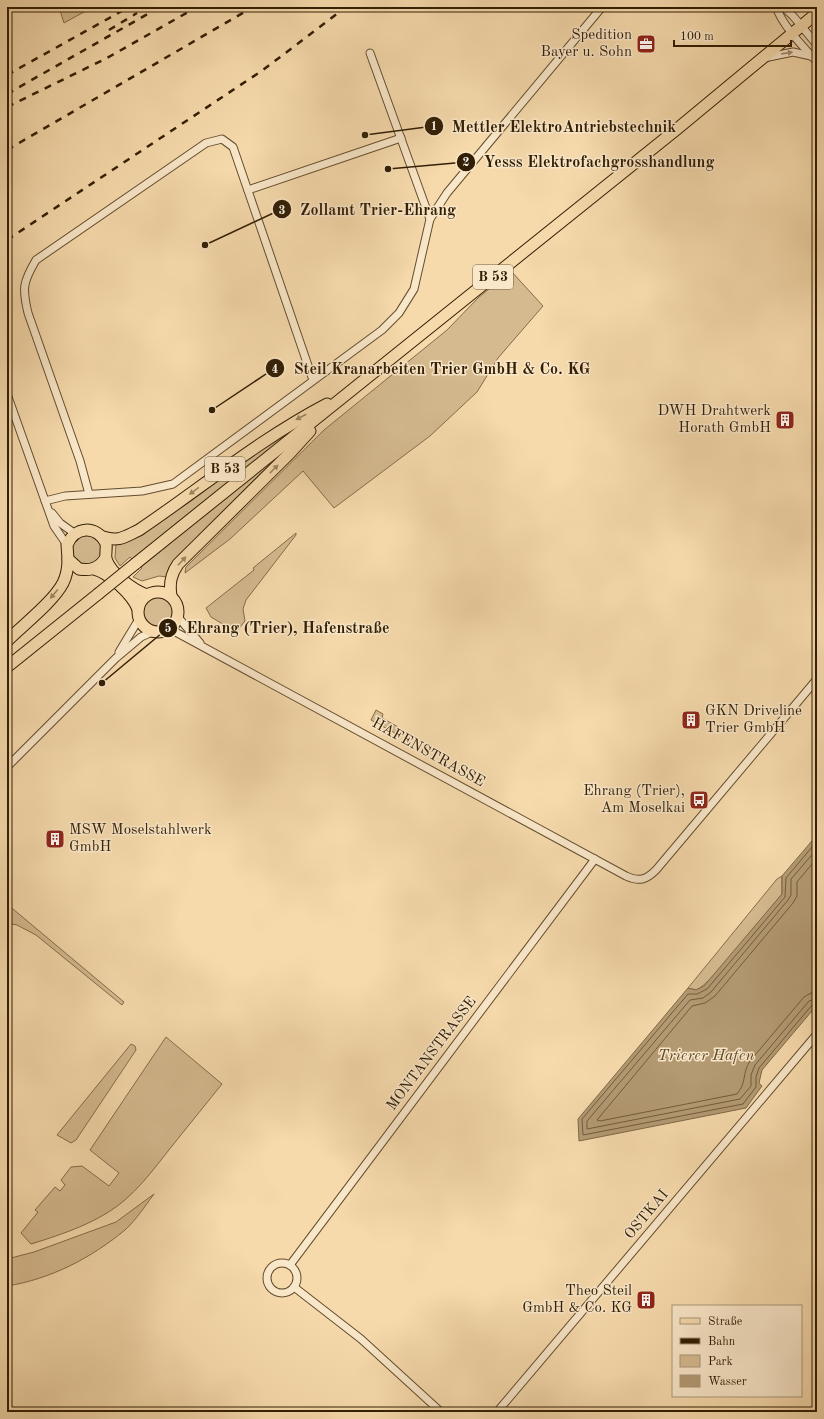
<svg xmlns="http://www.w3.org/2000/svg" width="824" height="1419" font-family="'Old Standard TT',serif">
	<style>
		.green { fill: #d5ba8f; stroke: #846c4a }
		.water { fill: #b39a73; stroke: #7f6847 }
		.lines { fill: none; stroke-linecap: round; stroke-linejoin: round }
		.shore { stroke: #725c3c; stroke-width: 1 }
		.minor-casing { stroke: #634d2e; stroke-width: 9 }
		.primary-casing { stroke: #321e04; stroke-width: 13 }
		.minor { stroke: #f9e7c9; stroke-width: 7 }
		.primary { stroke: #f6daac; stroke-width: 11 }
		.rail { stroke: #321e04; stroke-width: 2.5; stroke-dasharray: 7 7; stroke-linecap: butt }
		.primary-bridge-casing { stroke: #321e04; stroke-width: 13; stroke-linecap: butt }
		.primary-bridge { stroke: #f6daac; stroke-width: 11 }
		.oneway { fill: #9f8d70 }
		.oneway2 { fill: #9e8560 }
		.labels { text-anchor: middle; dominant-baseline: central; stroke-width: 3; stroke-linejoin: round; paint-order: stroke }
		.shield { fill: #f9e7c9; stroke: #6e5a3f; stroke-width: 1 }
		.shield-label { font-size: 14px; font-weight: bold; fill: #321e04 }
		.poi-label { font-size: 15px; fill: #321e04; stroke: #f9e7c9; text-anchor: end }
		.street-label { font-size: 15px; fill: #321e04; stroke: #f9e7c9 }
		.water-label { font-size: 16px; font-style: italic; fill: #5f492b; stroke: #f9e7c9 }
		.leader { fill: none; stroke: #321e04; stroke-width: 1.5 }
		.callout-dot { fill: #321e04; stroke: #f9e7c9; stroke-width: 1.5 }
		.mark-label { font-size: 12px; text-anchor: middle; font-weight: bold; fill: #fff }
		.callout-label { font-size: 16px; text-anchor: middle; font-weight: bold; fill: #321e04; stroke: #f9e7c9; stroke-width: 3; stroke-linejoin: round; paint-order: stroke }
	</style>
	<rect width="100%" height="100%" fill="#f6daac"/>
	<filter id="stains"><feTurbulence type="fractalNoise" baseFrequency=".005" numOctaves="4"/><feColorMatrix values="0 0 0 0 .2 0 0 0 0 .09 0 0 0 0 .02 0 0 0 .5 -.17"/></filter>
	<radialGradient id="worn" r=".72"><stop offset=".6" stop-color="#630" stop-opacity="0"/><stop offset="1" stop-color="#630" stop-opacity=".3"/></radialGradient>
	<g class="green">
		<path d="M59,7H93L64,23Z"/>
		<path d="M511,271L543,306L498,358L477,392L430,436L334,508L303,471L230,539L185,573L186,567L324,430L447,330L478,298Z"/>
		<path d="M295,426L296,428L132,559L130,557L120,566L115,558L116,543Z"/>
		<path d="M291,445L167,577L159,576L142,581L133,577L142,568L141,567Z"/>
		<path d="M296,533V535L246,600L243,609L245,621L236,632L211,617L206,608L254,570L253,568Z"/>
		<circle cx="87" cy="550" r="15"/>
		<circle cx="158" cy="611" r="15"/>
		<path d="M376,710L383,714L382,718L398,727L395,733L371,720Z"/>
		<path d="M782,876V894C768,910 710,986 696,990L688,988L777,879Z"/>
		<path d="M7,904L124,1002L122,1005L36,935L17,925L7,923Z"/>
		<path d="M166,1037L222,1084C205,1105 189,1125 172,1146C153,1170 134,1197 107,1213C84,1227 57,1236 31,1244L21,1233L38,1212L35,1210L55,1187L60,1191L65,1185L61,1180L71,1167L82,1166L109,1186L119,1173L90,1150Z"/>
		<path d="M131,1044L135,1046L136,1050L76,1140L71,1143L57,1135Z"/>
		<path d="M154,1194C145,1206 136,1220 125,1230C91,1258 51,1279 7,1286V1259L34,1252L116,1222Z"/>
	</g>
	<path class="water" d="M817,835V1005L762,1070L759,1083L762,1086L746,1108L579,1141L578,1119L688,988L696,990L704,986L782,894V876Z"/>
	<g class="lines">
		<g class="shore">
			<path d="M817,841L786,878L785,897L736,955L707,989L697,994H688L582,1119L583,1135L743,1104L756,1087V1077L759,1068L812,1005L817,1003"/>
			<path d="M817,849L791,879V895L788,900L711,992L703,998L690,1000L587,1121V1129L740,1099L751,1086V1075L755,1065L809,1001L817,998"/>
			<path d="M817,858L797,882V896L793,903L715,996L705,1003L692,1006L597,1120L600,1121L737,1094C747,1082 742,1073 750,1061L804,997L811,993L817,992"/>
		</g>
		<g class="minor-casing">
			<g id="minor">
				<path d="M776,7C784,28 803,46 817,62"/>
				<path d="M783,7L793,16L817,45"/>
				<path d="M370,53L430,219"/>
				<path d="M764,58L793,52L811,56"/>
				<path d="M248,190L401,138"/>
				<path d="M7,394L54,526L67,545"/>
				<path d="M89,494L80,461L28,313C22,288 23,282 36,260L206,143L222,139L233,147L313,380"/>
				<path d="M45,501L65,496L142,491L173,484L382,330L399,313L414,289L430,219L447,193L602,7"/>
				<path d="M52,513L60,523L74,533"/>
				<path d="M178,617L200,643"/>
				<path d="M170,629L626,876C639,882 646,880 656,870L817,679"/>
				<path d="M119,652L139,619"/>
				<path d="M7,767L116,658L141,637L152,632"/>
				<circle cx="282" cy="1278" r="15"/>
				<path d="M290,1265L595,859"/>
				<path d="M294,1287L361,1339L441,1412"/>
				<path d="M497,1412L817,1034"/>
			</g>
		</g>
		<g class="primary-casing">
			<g id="primary">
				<path d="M103,537C119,542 124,537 139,530C201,488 260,439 327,404"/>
				<path d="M106,557C100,568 91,571 79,569L68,559L67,545C75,526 96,525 106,543C107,549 105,555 106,559C111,574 133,590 147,595"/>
				<path d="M135,564L677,129L817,13"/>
				<path d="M94,569C109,573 132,594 138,609"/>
				<circle cx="158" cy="612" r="20"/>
				<path d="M171,596C169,583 171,574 178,564L290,453L310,431"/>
				<path d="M7,641C23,625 53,602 63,583C67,575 68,567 68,559"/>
				<path d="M7,667L98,594"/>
			</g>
		</g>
		<use href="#minor" class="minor"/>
		<use href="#primary" class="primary"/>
		<g class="rail">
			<path d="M109,30L137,13"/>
			<path d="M7,75L129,7"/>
			<path d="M7,94L160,7"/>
			<path d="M7,107L107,58L197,7"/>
			<path d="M7,150L253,7"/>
			<path d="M7,240L263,70L346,7"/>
		</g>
		<g class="primary-bridge-casing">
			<path id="primary-bridge" d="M98,594L135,564"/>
		</g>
		<use href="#primary-bridge" class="primary-bridge"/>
	</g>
	<defs><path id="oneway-solid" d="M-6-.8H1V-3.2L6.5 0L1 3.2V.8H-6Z"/></defs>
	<use class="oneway" href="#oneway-solid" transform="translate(787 53) rotate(-8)"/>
	<g class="oneway2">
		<use href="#oneway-solid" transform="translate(301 417) rotate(152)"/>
		<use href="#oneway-solid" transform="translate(274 469) rotate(-45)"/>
		<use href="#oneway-solid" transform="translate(194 491) rotate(144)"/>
		<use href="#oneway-solid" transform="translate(182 561) rotate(-46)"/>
		<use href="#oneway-solid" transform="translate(54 594) rotate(130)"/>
	</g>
	<defs>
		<g id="office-square" transform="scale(1)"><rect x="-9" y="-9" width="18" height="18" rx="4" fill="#8f2418" stroke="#f9e7c9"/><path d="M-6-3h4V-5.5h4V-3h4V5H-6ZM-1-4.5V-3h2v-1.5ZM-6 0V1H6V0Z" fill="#fff"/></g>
		<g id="building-square" transform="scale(1)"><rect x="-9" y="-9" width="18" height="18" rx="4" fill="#8f2418" stroke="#f9e7c9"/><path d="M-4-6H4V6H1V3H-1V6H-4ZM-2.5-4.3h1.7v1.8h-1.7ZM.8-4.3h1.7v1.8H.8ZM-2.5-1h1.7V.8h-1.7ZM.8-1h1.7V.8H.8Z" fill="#fff"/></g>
		<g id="bus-square" transform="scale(1)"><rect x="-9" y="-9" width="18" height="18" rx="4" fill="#8f2418" stroke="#f9e7c9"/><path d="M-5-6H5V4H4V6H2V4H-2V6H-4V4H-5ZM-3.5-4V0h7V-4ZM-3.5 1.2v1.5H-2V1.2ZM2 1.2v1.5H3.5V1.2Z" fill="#fff"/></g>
	</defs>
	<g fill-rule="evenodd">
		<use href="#office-square" x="646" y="44"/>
		<use href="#building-square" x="785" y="420"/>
		<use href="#building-square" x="691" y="720"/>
		<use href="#bus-square" x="699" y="800"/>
		<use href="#building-square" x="55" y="839"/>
		<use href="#building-square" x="646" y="1300"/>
	</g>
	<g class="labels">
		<g class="shield">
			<rect x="473" y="265" width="40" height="24" rx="3"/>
			<rect x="205" y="457" width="40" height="24" rx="3"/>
		</g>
		<g class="shield-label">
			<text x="493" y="277">B 53</text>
			<text x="225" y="469">B 53</text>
		</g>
		<g class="poi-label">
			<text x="632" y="35">Spedition<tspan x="632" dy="17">Bayer u. Sohn</tspan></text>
			<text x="771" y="411">DWH Drahtwerk<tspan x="771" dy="17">Horath GmbH</tspan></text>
			<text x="705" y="711" text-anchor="start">GKN Driveline<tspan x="705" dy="17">Trier GmbH</tspan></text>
			<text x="685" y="791">Ehrang (Trier),<tspan x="685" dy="17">Am Moselkai</tspan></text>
			<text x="69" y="830" text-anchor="start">MSW Moselstahlwerk<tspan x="69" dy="17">GmbH</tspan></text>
			<text x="632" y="1291">Theo Steil<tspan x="632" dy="17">GmbH &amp; Co. KG</tspan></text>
		</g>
		<g class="street-label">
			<text transform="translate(428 753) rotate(29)">HAFENSTRASSE</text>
			<text transform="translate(432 1054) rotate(-53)">MONTANSTRASSE</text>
			<text transform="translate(647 1215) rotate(-50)">OSTKAI</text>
		</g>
		<g class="water-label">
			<text x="706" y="1056">Trierer Hafen</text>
		</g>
	</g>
	<path class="leader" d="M365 135L434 126M388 169L466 162M205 245L282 209M212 410L275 368M102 683L168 628"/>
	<g class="callout-dot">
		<circle cx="365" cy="135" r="4"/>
		<circle cx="388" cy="169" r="4"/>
		<circle cx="205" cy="245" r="4"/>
		<circle cx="212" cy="410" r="4"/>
		<circle cx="102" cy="683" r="4"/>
		<circle cx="434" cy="126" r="10"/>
		<circle cx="466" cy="162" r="10"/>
		<circle cx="282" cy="209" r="10"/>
		<circle cx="275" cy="368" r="10"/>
		<circle cx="168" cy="628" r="10"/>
	</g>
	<g class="mark-label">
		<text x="434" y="130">1</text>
		<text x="466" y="166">2</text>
		<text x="282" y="214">3</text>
		<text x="275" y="373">4</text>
		<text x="168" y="632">5</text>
	</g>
	<g class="callout-label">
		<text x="564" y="132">Mettler ElektroAntriebstechnik</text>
		<text x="599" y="167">Yesss Elektrofachgrosshandlung</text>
		<text x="378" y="215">Zollamt Trier-Ehrang</text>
		<text x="442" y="374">Steil Kranarbeiten Trier GmbH &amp; Co. KG</text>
		<text x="288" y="633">Ehrang (Trier), Hafenstraße</text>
	</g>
	<rect width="824" height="1419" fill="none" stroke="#f6daac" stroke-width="24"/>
	<rect x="8" y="8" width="808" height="1403" fill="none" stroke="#321e04" stroke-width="2"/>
	<rect x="12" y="12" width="800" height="1395" fill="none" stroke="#321e04"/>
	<rect x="672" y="1305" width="130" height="92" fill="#f9e7c9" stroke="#a9977a"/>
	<rect x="680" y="1318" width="20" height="6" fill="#f6daac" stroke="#a9977a"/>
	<text x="708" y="1325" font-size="12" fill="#321e04">Straße</text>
	<rect x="680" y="1338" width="20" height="6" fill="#321e04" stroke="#a9977a"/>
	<text x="708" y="1345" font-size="12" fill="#321e04">Bahn</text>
	<rect x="680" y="1355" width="20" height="12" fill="#d5ba8f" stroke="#a9977a"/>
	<text x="708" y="1365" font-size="12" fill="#321e04">Park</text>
	<rect x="680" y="1375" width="20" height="12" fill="#b39a73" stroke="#a9977a"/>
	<text x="708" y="1385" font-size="12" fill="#321e04">Wasser</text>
	<path d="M674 40v6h117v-6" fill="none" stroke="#321e04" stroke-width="2"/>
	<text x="680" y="40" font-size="12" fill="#321e04" stroke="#f9e7c9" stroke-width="3" paint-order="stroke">100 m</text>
	<rect width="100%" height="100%" filter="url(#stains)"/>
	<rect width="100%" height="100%" fill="url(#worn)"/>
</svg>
